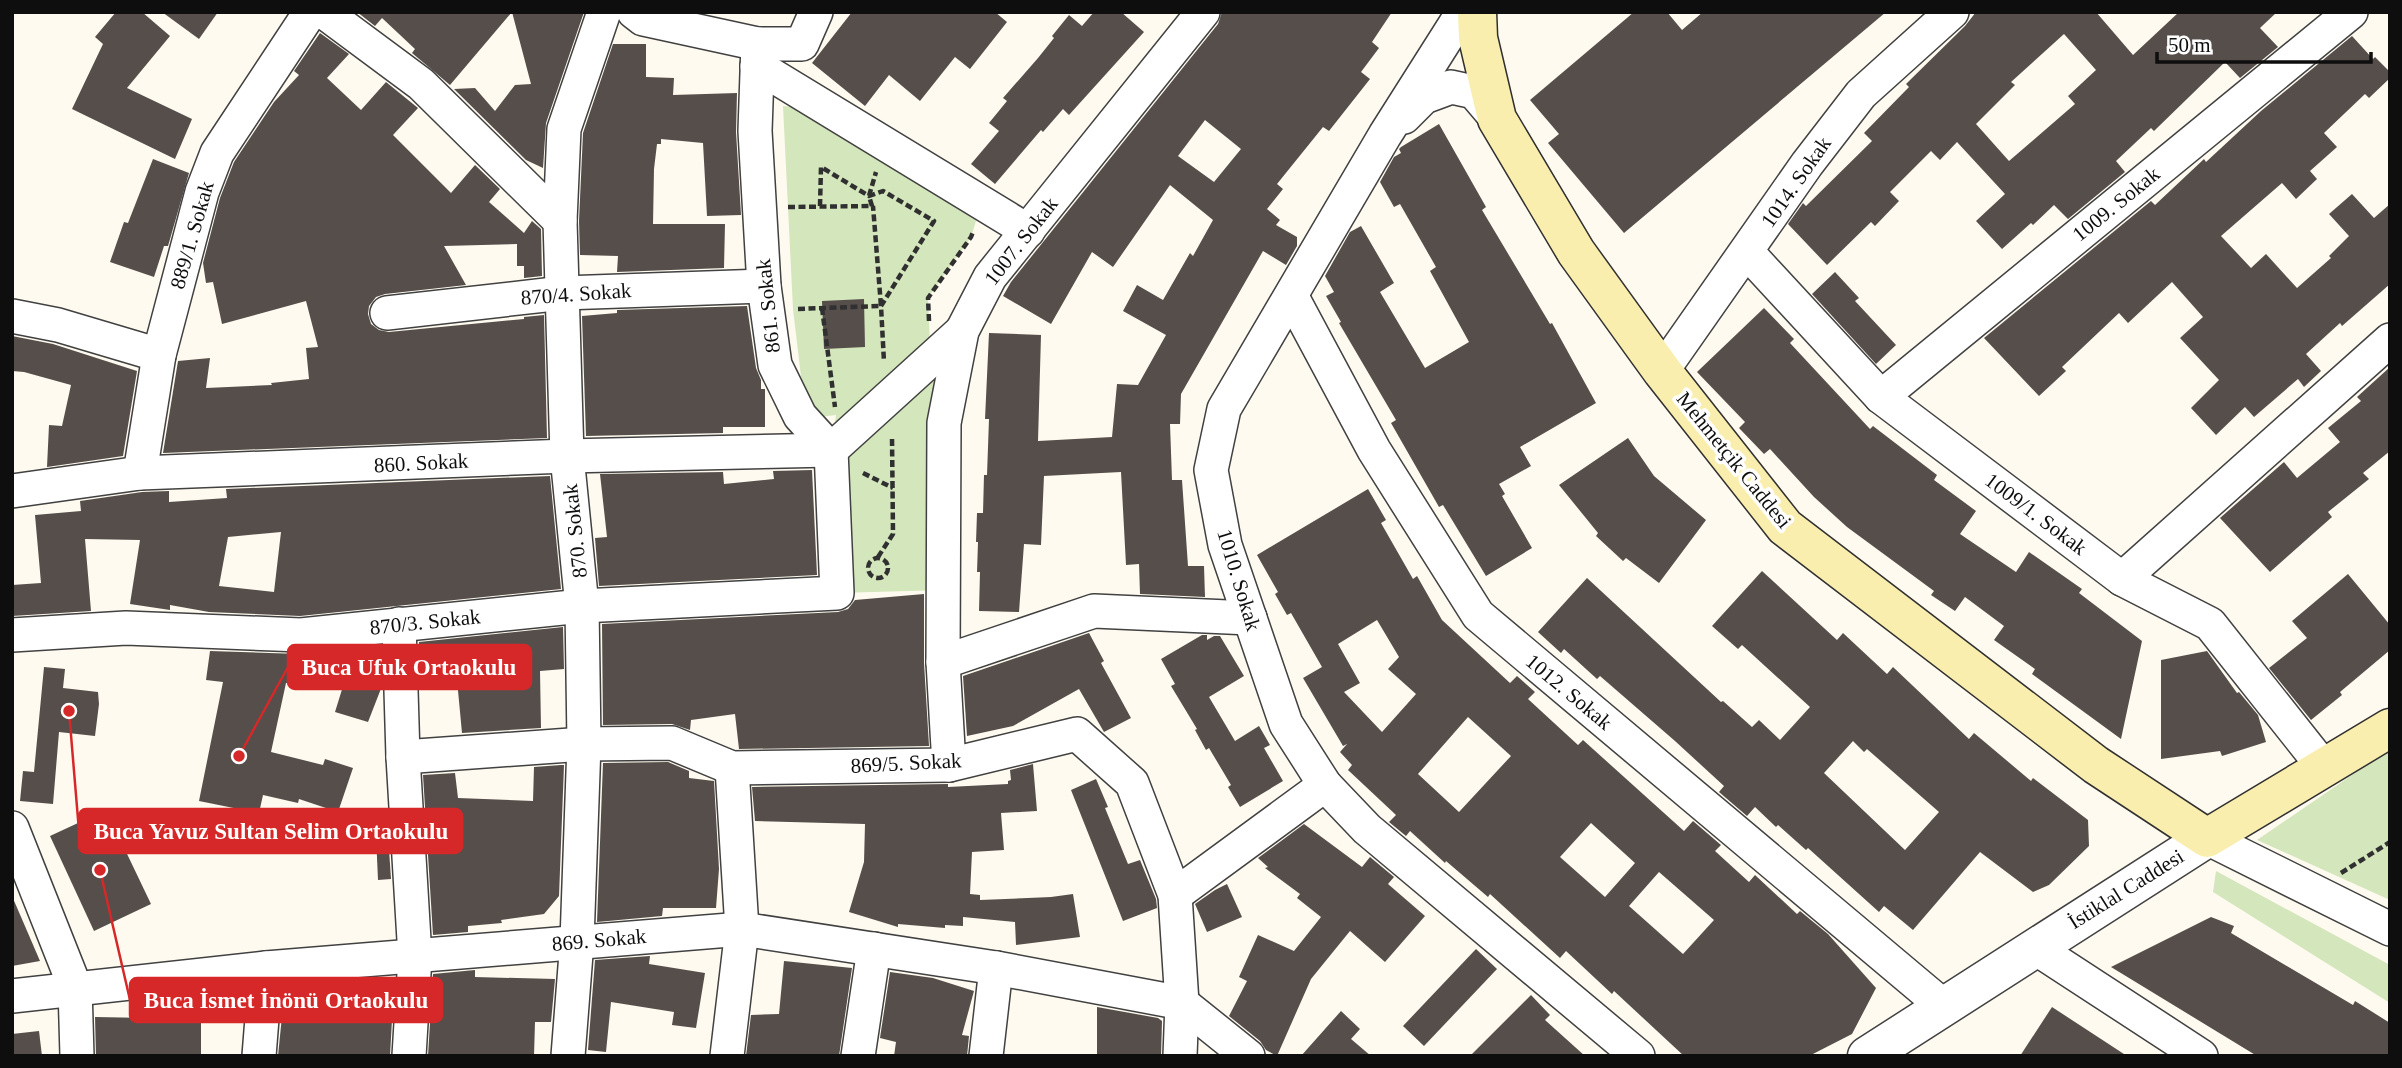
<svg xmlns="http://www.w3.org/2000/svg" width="2402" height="1068" font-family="Georgia,serif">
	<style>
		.green { fill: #d4e6bb }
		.building { fill: #564e4b; fill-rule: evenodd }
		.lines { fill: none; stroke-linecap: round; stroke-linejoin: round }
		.minor-casing { stroke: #414141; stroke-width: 36 }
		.tertiary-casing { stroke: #414141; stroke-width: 41 }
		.secondary-casing { stroke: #303030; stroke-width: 41 }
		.path { stroke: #303030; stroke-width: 4.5; stroke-dasharray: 7 3.5; stroke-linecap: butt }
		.minor { stroke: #fff; stroke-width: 33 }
		.tertiary { stroke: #fff; stroke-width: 38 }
		.secondary { stroke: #faeeaf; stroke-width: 38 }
		.labels { text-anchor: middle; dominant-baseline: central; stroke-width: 7; stroke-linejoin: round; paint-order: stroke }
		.street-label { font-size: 21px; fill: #0e0e0e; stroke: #fff }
		.leader { fill: none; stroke: #d62828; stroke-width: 2.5 }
		.callout-dot { fill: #d62828; stroke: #fff; stroke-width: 2.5 }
		.callout { fill: #d62828; stroke: #d62828; stroke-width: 2.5 }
		.callout-label { font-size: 23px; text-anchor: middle; font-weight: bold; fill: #fff }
	</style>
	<rect width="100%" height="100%" fill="#fefaef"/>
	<g class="green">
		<path d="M783,106L804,108L972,209L976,221L971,237L928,298L930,346L944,423L945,590L837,593L831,450L836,415L819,417L804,402L793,309Z"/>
		<path d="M2390,749V900L2257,840Z"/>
		<path d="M2216,871L2390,965V1003L2213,892Z"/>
	</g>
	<g class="building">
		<path d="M116,12H142L170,36L127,88L192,119L175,159L72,109L103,44L95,37Z"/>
		<path d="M162,12H218L199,39Z"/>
		<path d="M357,12H512L450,85L412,53L415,49L382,18L375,26Z"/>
		<path d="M512,12H584L546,123L543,168L526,160L454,89L475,88L495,111L515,85L531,84Z"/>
		<path d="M852,12H995L1007,22L970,69L955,57L920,101L889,75L865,106L812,63Z"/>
		<path d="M1094,12H1121L1144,32L1069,115L1063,109L1043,132L1041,130L995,184L971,164L999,131L989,123L1007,101L1003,98L1038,58L1054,38L1052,36L1069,15L1082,26Z"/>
		<path d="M1222,12H1392L1372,42L1379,48L1361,72L1370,79L1329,131L1323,127L1277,184L1283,189L1267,209L1280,220L1276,225L1297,237V246L1286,265L1263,251L1181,394L1180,424H1170L1172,480H1182L1188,566H1204L1205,597L1140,594L1139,564L1126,565L1121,472L1044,476L1041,545L1024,544L1019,612L979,611L980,572H977L978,542H976L977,513H983L984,475H987L989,419H985L989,333L1041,335L1038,441L1112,437L1117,384L1138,385L1166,335L1123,311L1137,285L1163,300L1190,253L1193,256L1213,220L1170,185L1113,267L1092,252L1051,324L1003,296L1011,282L1218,24ZM1205,120L1241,149L1214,182L1178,156Z"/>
		<path d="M1634,12H1667L1682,30L1703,12H1886L1624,233L1548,143L1559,134L1530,100Z"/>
		<path d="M1976,12H2096L2133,55L2179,12H2277L2260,28L2278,47L2240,78L2225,62L2154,131L2151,128L2116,161L2125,172L2068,219L2054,205L2033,225L2031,223L2002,249L1976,221L2005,194L1957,142L1940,160L1931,151L1890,192L1899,201L1875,226L1871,222L1827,265L1788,224L1803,203L1806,206L1872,141L1864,133L1909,87L1906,84L1965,26ZM2064,34L2096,70L2068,96L2075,104L2009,161L1976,124L2015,85L2011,82Z"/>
		<path d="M320,33L349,54L327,78L361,110L386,82L418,108L393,135L451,193L475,165L500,189L489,202L524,233L532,221L541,229L542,276L524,278V266H517V244L444,246L466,285L385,294L376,297L369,306L368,314L371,324L379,330L389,332L524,319V317L544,315L547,438L163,453L178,361L210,358L206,388L272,385L271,383L309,379L306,348L318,347L306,301L222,324L213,282L206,283L203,263L220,198L234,162L274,102L299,75L294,71Z"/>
		<path d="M2352,36L2373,59L2375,57L2390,72V78L2369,98L2365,94L2324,133L2337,147L2310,171L2317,179L2296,199L2282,183L2221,236L2251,268L2266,254L2297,288L2331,258L2329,256L2349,236L2329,214L2352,194L2374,218L2390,204V284L2342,326L2340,323L2306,354L2321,371L2304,387L2298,379L2254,417L2245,407L2216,435L2191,408L2219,380L2180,338L2203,317L2172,282L2128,323L2119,313L2062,367L2066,371L2039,396L1984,338L2151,201L2155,205L2204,159L2206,162L2261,111Z"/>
		<path d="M613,44H646V77L674,78L673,95L737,93L736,132L741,215L707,216L703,143L661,139V144H657L654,169L653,224H725L724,268L617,272L618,256L580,255L579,221L583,133Z"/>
		<path d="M1439,124L1486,207L1482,210L1550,324L1552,323L1596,403L1520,447L1531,466L1499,484L1505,494L1502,496L1532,548L1486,576L1443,505L1439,507L1391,423L1396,420L1339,323L1341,322L1326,296L1334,292L1325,276L1350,232L1361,226L1394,283L1380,292L1425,368L1469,342L1430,271L1436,267L1400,204L1394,207L1380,182L1394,157L1401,153L1399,149L1401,147Z"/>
		<path d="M153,159L189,173L168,246H164L154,277L110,262L124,222L128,223Z"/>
		<path d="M1835,272L1859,298L1855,301L1896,345L1876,364L1812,294Z"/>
		<path d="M864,299L865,347L824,349L822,301Z"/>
		<path d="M747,306L756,368L761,380V389H765V427H723V433L586,436L582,316L617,313V310Z"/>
		<path d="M1764,308L1794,339L1790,343L1870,429L1873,426L1937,475L1934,480L1976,511L1960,534L2016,572L2029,552L2082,589L2079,593L2142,641L2121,739L2032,674L2035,669L1994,640L2004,626L1965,597L1955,611L1931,595L1934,591L1847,527L1814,497L1770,449L1764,454L1739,428L1745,422L1697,372Z"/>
		<path d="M12,336L53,344L137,371L123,456L47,467L49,425L62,426L71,385L24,372L12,371Z"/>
		<path d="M2390,367V451L2363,473L2369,479L2328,512L2332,517L2270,572L2220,518L2284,462L2297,478L2340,442L2328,428L2361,401L2357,397Z"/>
		<path d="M1628,438L1654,476L1706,520L1659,583L1626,558L1623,561L1596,536L1598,533L1559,485Z"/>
		<path d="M812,470L817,575L599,586L595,538L607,537L600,474L723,472L724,484L774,479L773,471Z"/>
		<path d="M550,476L561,589L300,616L209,612L170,605V610L130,604L140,540L85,539L91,611L12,616V585L41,583L35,515L81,511L80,501L142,492L169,491V502L227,498L226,489ZM281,532L274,592L219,586L228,537Z"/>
		<path d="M1368,489L1386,520L1381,523L1413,579L1417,576L1442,620L1510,683L1517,676L1535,692L1528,699L1578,745L1583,740L1684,831L1693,821L1721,845L1715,851L1749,882L1755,875L1797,914L1800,911L1828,934L1876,988L1852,1034L1809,1056H1684L1614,991L1612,994L1566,951L1560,958L1490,894L1488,897L1446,861L1445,863L1410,831L1406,836L1389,822L1396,815L1348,770L1352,765L1340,752L1347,744L1343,746L1303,678L1322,667L1291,613L1287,615L1275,594L1278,592L1257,555ZM1377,620L1399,657L1388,669L1416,694L1382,732L1344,692L1360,683L1338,644ZM1468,717L1511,756L1459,812L1418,774ZM1591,823L1635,863L1605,897L1560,857ZM1659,872L1714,920L1683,954L1629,906Z"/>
		<path d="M1762,571L1837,640L1843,633L1887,674L1893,667L1969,739L1974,733L2031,781L2033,778L2088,820L2089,846L2049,885L2033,892L1980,852L1913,930L1884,906L1879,912L1808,848L1806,850L1778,825L1776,827L1755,807L1747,816L1719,792L1724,786L1675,741L1600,676L1597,679L1564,649L1561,653L1538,632L1587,578L1721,702L1723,701L1752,727L1759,720L1780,740L1810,707L1742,645L1738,649L1712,626ZM1853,741L1864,752L1867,749L1939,812L1905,850L1824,773Z"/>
		<path d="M2348,574L2390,625V650L2340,692L2342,695L2311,720L2269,668L2307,638L2292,621Z"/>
		<path d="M924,594V663L929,746L739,749L735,714L691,720L690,730L672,724L603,725L602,624L838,612L848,609L855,600Z"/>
		<path d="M563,627L564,669L540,671L541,728L462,733L457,680L420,683L419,642Z"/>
		<path d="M1089,633L1104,661L1101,663L1131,718L1104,732L1079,689L1013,726L967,736L963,676Z"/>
		<path d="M1202,635H1207V640L1214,636H1220L1244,676L1209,697L1235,741L1259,726L1270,745L1264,748L1283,781L1240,807L1228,787L1231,785L1209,748L1206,750L1195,730L1197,729L1171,686L1175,684L1161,659Z"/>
		<path d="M380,646L382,686L368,722L335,712L344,683H286L271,752L323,765L325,759L353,768L338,812L299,799L298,803L263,795L259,813L199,801L223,682L206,680L210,651L300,654Z"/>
		<path d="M2207,651L2237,693L2239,692L2258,715L2266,742L2222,756L2220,751L2161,759V660Z"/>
		<path d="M44,667L65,669L63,688L98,692L99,704L95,736L59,732L53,804L20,801L23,771L34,772Z"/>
		<path d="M668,762L689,771V778L714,781L719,869L716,908H663L662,916L597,922L603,763Z"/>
		<path d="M1033,764L1037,811L1001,813L1004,850L972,852L970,894L980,895V900L1051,897L1073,894L1080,937L1016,945L1015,922L963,917V926L945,925V928L898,924V927L849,912L864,862L865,824L755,821L752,787L948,784V787L1008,784V781L1011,780L1010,770Z"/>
		<path d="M561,765H564L559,896L544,914L501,920L502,923L468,926V932L433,935L423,775L455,773L458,798L533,801L534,767Z"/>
		<path d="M1096,779L1108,807L1105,808L1128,864L1140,860L1156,899L1157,908L1123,921L1071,790Z"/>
		<path d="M106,810L151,904L94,931L50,836Z"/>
		<path d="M1304,824L1362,867L1370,857L1394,877L1388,884L1425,916L1385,962L1350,931L1311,979L1277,1056L1266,1050L1260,1041L1229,1016L1247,981L1239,977L1258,935L1294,951L1321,917L1297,898L1300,894L1265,868L1268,867L1258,858Z"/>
		<path d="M376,835H388L391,879L378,880Z"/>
		<path d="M1227,884L1242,917L1207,932L1195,904L1215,890Z"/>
		<path d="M12,896L40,961L12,966Z"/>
		<path d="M2211,917L2234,926L2231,933L2353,1005L2355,1001L2390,1023V1056H2257L2111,967Z"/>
		<path d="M1476,949L1497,969L1424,1046L1403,1026Z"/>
		<path d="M650,956L649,964L705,973L696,1028L672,1025L674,1012L611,1002L606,1052L588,1050L595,960Z"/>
		<path d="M784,961L852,968L839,1056H746L751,1015L779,1014Z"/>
		<path d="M475,970V977L555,979L551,1022H535L534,1056H428L433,974Z"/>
		<path d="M890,972L933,978L974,991L962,1035L969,1036L967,1056H894L896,1042L880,1038Z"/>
		<path d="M394,983L390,1056H278L282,1016H299L301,997L339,1000L340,988Z"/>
		<path d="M1531,995L1550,1015L1545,1020L1585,1056H1470Z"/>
		<path d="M201,1001V1056H96L95,1017L149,1018L148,1006Z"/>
		<path d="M1097,1007L1158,1018L1162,1021L1161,1056H1097Z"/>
		<path d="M2052,1007L2127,1056H2020Z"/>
		<path d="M1341,1011L1360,1029L1351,1039L1371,1056H1301Z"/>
		<path d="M39,1031L42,1056H12V1034Z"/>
	</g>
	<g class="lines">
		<g class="minor-casing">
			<g id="minor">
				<path d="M324,12L421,84L560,221"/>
				<path d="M634,12L643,19L758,44H802L816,12"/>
				<path d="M1463,12L1385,135L1224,409L1211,470L1225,545L1286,724L1325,785L1367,829L1638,1056"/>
				<path d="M757,66L1028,231"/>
				<path d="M1404,117L1424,97L1451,87L1474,92L1497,119"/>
				<path d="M1747,252L1881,397L2122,579L2210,624L2325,769"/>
				<path d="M1292,297L1374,450L1478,615L1942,1005"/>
				<path d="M387,313L563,293L764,286"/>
				<path d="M12,316L58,325L159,355"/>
				<path d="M1662,371L1807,164L1861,94L1952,12"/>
				<path d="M1881,397L2351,12"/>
				<path d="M140,473L159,355L202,192L217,153L305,20"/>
				<path d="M12,491L140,473L567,456L831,450L962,331"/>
				<path d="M2122,579L2390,340"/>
				<path d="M399,624L403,757L415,957L409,1056"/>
				<path d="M12,635L126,628L301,635L582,606L837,593L831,450L800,416L775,365L764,286L755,131L758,44"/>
				<path d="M943,662L1094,611L1250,618"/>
				<path d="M403,757L584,744L672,743L732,768L949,765L1077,734L1132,783L1175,895L1182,1003L1180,1056"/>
				<path d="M949,765L943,662L944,423L962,331L990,277L1203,12"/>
				<path d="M12,828L75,987L77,1056"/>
				<path d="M2207,838L2390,929"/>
				<path d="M1175,895L1325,785"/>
				<path d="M2034,947L2201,1056"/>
				<path d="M12,996L266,968L742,929L996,968L1182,1003L1248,1056"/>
				<path d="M259,1056L266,968"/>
				<path d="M568,1056L577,941L584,744L582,606L567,456L560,221L564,129L604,12"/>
				<path d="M727,1056L742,929L732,768"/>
				<path d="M858,1056L874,949"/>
				<path d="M986,1056L996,968"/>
			</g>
		</g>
		<g class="tertiary-casing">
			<path id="tertiary" d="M1867,1056L2207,838"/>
		</g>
		<g class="secondary-casing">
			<path id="secondary" d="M1477,12L1478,38L1497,119L1576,252L1662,371L1785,527L2096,765L2207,838L2390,728"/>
		</g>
		<g class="path">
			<path d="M820,206L821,167L869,196L883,191L934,221L881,306L884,362"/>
			<path d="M788,207L872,206L869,196L876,172"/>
			<path d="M822,308L835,407"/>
			<path d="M798,309L881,306L873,206"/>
			<path d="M929,321L928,298L971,237L973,232"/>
			<path d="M863,473L893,488"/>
			<path d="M878,557L893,534L892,436"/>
			<circle cx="878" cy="568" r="10"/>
			<path d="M2341,873L2390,842"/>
		</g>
		<use href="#minor" class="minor"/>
		<use href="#tertiary" class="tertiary"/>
		<use href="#secondary" class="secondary"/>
	</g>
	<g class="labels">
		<g class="street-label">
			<text transform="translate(1796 182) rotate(-55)">1014. Sokak</text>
			<text transform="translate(2116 204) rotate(-39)">1009. Sokak</text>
			<text transform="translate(192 235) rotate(-74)">889/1. Sokak</text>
			<text transform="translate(1021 241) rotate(-52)">1007. Sokak</text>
			<text transform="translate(576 294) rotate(-4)">870/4. Sokak</text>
			<text transform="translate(768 306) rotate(-96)">861. Sokak</text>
			<text transform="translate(1734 460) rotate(51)">Mehmetçik Caddesi</text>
			<text transform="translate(421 463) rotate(-3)">860. Sokak</text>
			<text transform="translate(2036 514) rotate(37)">1009/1. Sokak</text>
			<text transform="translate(575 531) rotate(-96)">870. Sokak</text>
			<text transform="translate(1239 580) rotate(73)">1010. Sokak</text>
			<text transform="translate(425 622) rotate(-6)">870/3. Sokak</text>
			<text transform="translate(1569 692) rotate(40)">1012. Sokak</text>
			<text transform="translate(906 763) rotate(-3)">869/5. Sokak</text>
			<text transform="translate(2126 889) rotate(-32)">İstiklal Caddesi</text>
			<text transform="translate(599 940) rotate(-5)">869. Sokak</text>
		</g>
	</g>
	<path class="leader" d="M239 756L288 667M69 711L79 831M100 870L130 1000"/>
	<g class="callout-dot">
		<circle cx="239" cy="756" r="7"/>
		<circle cx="69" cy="711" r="7"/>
		<circle cx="100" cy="870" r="7"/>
	</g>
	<g class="callout">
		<rect x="288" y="645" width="243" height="44" rx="7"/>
		<rect x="79" y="809" width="383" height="44" rx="7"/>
		<rect x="130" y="978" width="312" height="44" rx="7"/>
	</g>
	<g class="callout-label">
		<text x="409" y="675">Buca Ufuk Ortaokulu</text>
		<text x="271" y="839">Buca Yavuz Sultan Selim Ortaokulu</text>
		<text x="286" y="1008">Buca İsmet İnönü Ortaokulu</text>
	</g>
	<rect width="2402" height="1068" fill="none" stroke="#0e0e0e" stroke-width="28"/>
	<path d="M2157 52v10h214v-10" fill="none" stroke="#0e0e0e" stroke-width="3.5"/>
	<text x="2168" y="52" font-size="21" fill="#0e0e0e" stroke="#ffffff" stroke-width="5" paint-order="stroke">50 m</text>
</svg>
